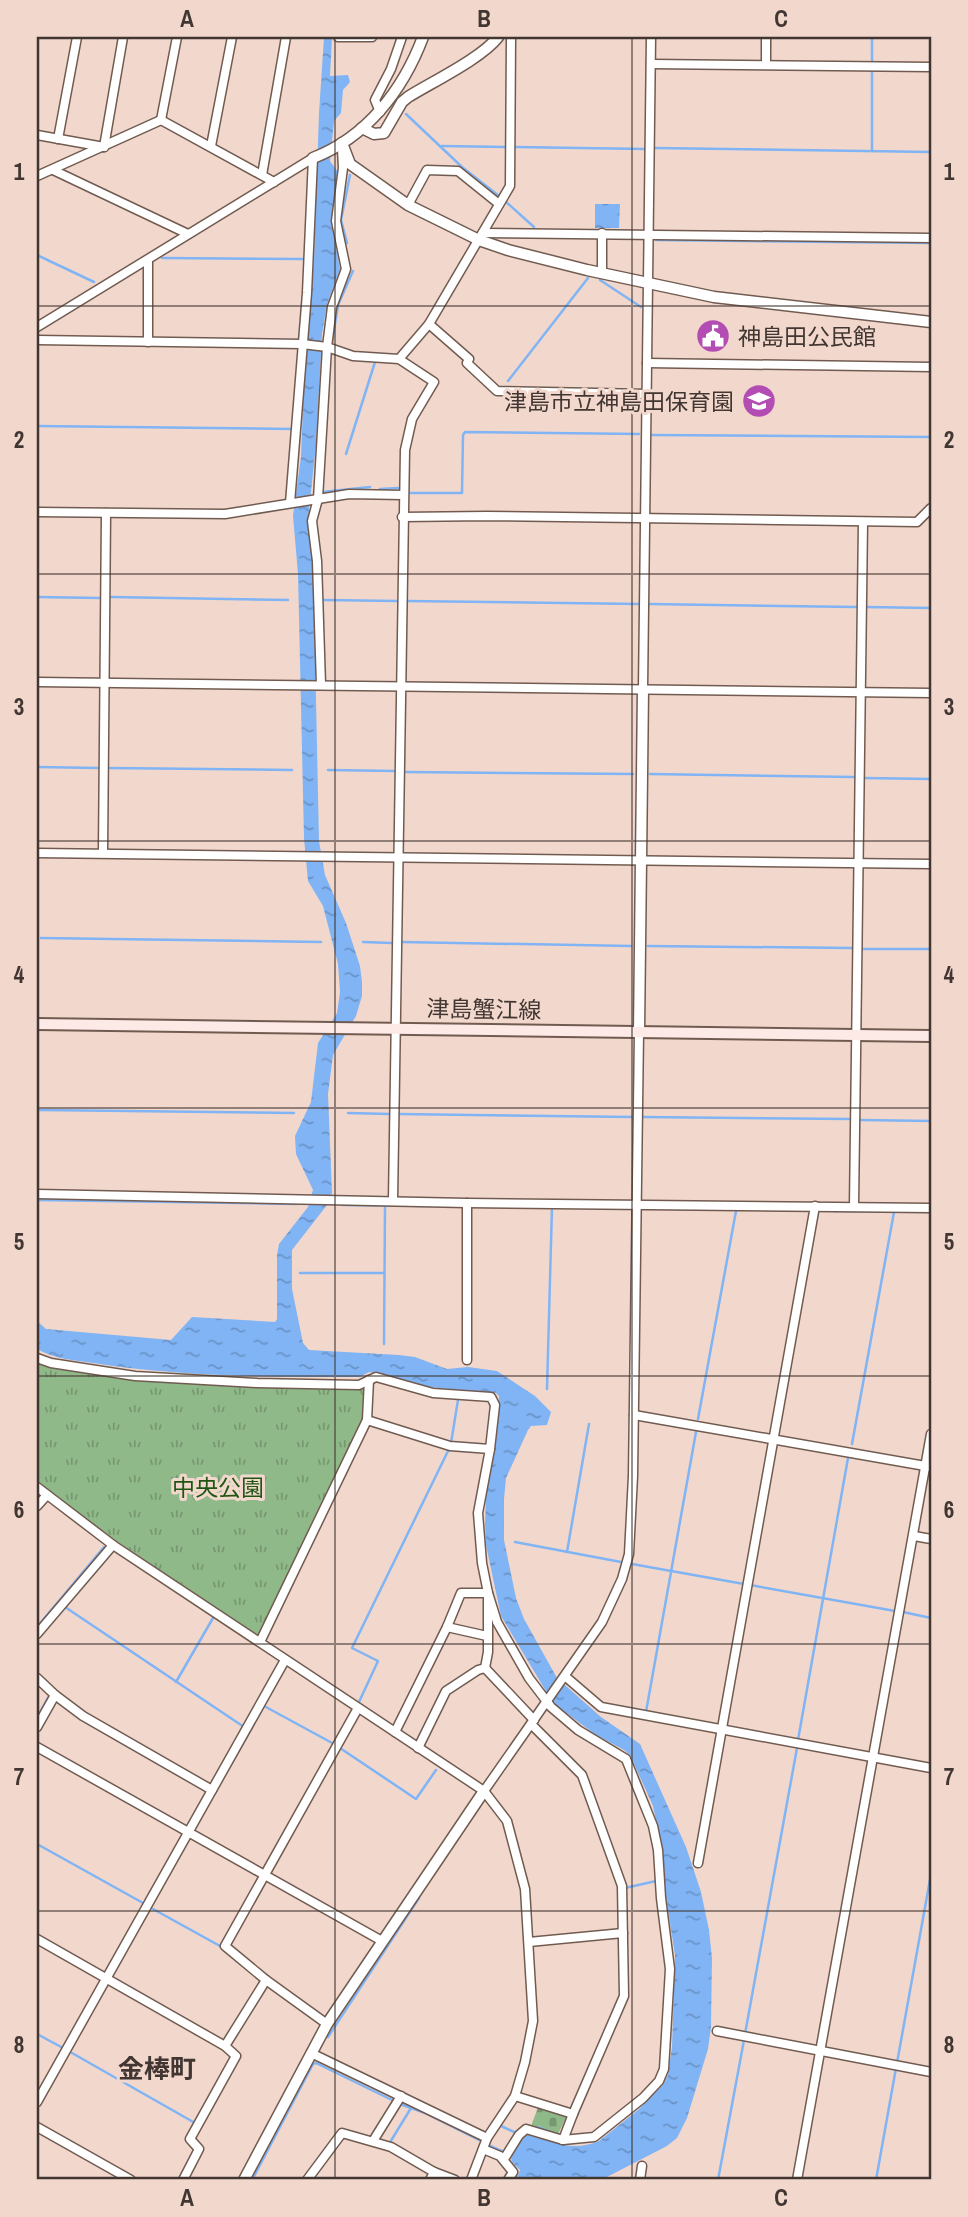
<svg xmlns="http://www.w3.org/2000/svg" width="968" height="2217" font-family="'Archivo Narrow','Noto Sans JP',sans-serif">
	<style>
		.cemetery { fill: url(#cemetery-stones) }
		.park { fill: url(#park-tufts) }
		.water { fill: url(#water-ripples) }
		.lines { fill: none; stroke-linecap: round; stroke-linejoin: round }
		.stream { stroke: #80b4f5; stroke-width: 2.5 }
		.minor-casing { stroke: #715b50; stroke-width: 11 }
		.tertiary-casing { stroke: #715b50; stroke-width: 13 }
		.secondary-casing { stroke: #715b50; stroke-width: 14 }
		.minor { stroke: #fff; stroke-width: 8 }
		.tertiary { stroke: #fff; stroke-width: 10 }
		.secondary { stroke: #fdeae7; stroke-width: 10 }
		.grid { fill: none; stroke: #413632; stroke-width: 2; stroke-opacity: 0.55 }
		.labels { text-anchor: middle; dominant-baseline: central; stroke-width: 6; stroke-linejoin: round; paint-order: stroke }
		.poi-label { font-size: 23px; fill: #413632; stroke: #f2d8cc; text-anchor: start }
		.street-label { font-size: 23px; fill: #413632; stroke: #f2d8cc }
		.park-label { font-size: 23px; fill: #1f5614; stroke: #f2d8cc }
		.quarter-label { font-size: 26px; font-weight: bold; fill: #413632; stroke: #f2d8cc }
		.neatline { fill: none; stroke: #413632; stroke-width: 2.5 }
		.grid-label { font-size: 23px; text-anchor: middle; font-weight: bold; fill: #413632 }
	</style>
	<defs>
		<pattern id="cemetery-stones" width="16" height="16" patternUnits="userSpaceOnUse" patternTransform="scale(1.75)"><rect width="16" height="16" fill="#90b989"/><path d="M2 7V4a2 2 0 0 1 4 0v3zM10 15v-3a2 2 0 0 1 4 0v3z" fill="#779771"/></pattern>
		<pattern id="park-tufts" width="24" height="20" patternUnits="userSpaceOnUse" patternTransform="scale(1.75)"><rect width="24" height="20" fill="#90b989"/><path d="M3 7l-1-3M5 7V3M7 7l1-3M15 17l-1-3M17 17v-4M19 17l1-3" fill="none" stroke="#779771"/></pattern>
		<pattern id="water-ripples" width="26" height="14" patternUnits="userSpaceOnUse" patternTransform="scale(1.75)"><rect width="26" height="14" fill="#80b4f5"/><path d="M2 4q2-2 4 0t4 0M15 11q2-2 4 0t4 0" fill="none" stroke="#6a93c7"/></pattern>
	</defs>
	<rect width="100%" height="100%" fill="#f2d8cc"/>
	<path class="cemetery" d="M539,2105L568,2114L558,2134L538,2126L537,2128L531,2126Z"/>
	<path class="park" d="M37,1361L51,1367L362,1387L365,1390L364,1418L261,1635H256L102,1531L37,1482Z"/>
	<g class="water">
		<path d="M324,37H332L330,76L348,75L350,82L343,90L341,113L334,121L330,161L338,172L331,221L340,269L327,304L322,334L316,445L308,519L313,557L319,841L325,875L346,923L360,966L362,982V996L356,1016L333,1055L328,1094L332,1193L327,1205L292,1250V1289L303,1343L309,1350L399,1355L415,1357L447,1369L468,1367L497,1371L535,1396L551,1412L547,1425L531,1426L528,1430L506,1478L504,1499V1540L516,1598L524,1619L557,1678L601,1717L640,1744L686,1847L701,1892L709,1930L712,1958L711,2027L708,2049L687,2118L677,2138L667,2146L601,2180H516L520,2170L512,2162L511,2158L523,2136L531,2133C553,2143 574,2152 599,2141L638,2110L663,2085L668,2075L672,2047L675,1955L665,1891L661,1844L653,1806L630,1755L624,1750L596,1735L553,1703L501,1616L486,1545L485,1524L486,1495L498,1422L499,1396L496,1393L429,1387L369,1372L360,1377C271,1377 181,1377 93,1363C74,1360 54,1359 37,1349V1321L46,1329L171,1340L192,1317L275,1322L277,1319V1255L279,1244L308,1207L313,1190L296,1154L295,1136L311,1102L318,1043L337,1013L340,992L338,964L323,906L308,881L304,838L298,574L293,516L301,457L305,353L314,261L319,113Z"/>
		<path d="M595,204H620L619,228H595Z"/>
	</g>
	<g class="lines">
		<g class="stream">
			<path d="M770,49V37"/>
			<path d="M872,62V37"/>
			<path d="M406,114L462,167L499,196"/>
			<path d="M442,146L506,147"/>
			<path d="M516,147L645,149"/>
			<path d="M655,148L931,152"/>
			<path d="M872,150V69"/>
			<path d="M505,201L534,227"/>
			<path d="M656,240L931,243"/>
			<path d="M347,243L341,220L350,175"/>
			<path d="M37,255L94,282"/>
			<path d="M162,258L304,259"/>
			<path d="M600,280L641,307"/>
			<path d="M332,343L338,305L353,271"/>
			<path d="M508,381L588,278"/>
			<path d="M37,426L292,429"/>
			<path d="M652,435L931,437"/>
			<path d="M346,454L375,362"/>
			<path d="M380,489L398,488"/>
			<path d="M322,492L370,487"/>
			<path d="M408,493H462L463,435L465,432L639,434"/>
			<path d="M37,597L100,598"/>
			<path d="M111,597L288,600"/>
			<path d="M323,600L397,601"/>
			<path d="M406,601L638,604"/>
			<path d="M650,604L856,607"/>
			<path d="M865,607L931,608"/>
			<path d="M37,767L98,768"/>
			<path d="M109,768L292,770"/>
			<path d="M328,770L395,771"/>
			<path d="M403,772L633,774"/>
			<path d="M650,774L854,777"/>
			<path d="M863,778L931,779"/>
			<path d="M41,938L321,942"/>
			<path d="M363,942L392,943"/>
			<path d="M401,942L631,946"/>
			<path d="M648,946L852,948"/>
			<path d="M862,949H931"/>
			<path d="M40,1110L294,1113"/>
			<path d="M348,1113L390,1114"/>
			<path d="M398,1114L633,1117"/>
			<path d="M643,1117L849,1119"/>
			<path d="M860,1120L931,1121"/>
			<path d="M37,1200L297,1204"/>
			<path d="M343,1205L431,1206"/>
			<path d="M677,1209L796,1210"/>
			<path d="M834,1211L931,1212"/>
			<path d="M37,1219V1204"/>
			<path d="M300,1273H383"/>
			<path d="M384,1344L385,1206"/>
			<path d="M547,1389L552,1207"/>
			<path d="M698,1419L736,1211"/>
			<path d="M451,1443L458,1400"/>
			<path d="M852,1444L894,1212"/>
			<path d="M515,1542L621,1562"/>
			<path d="M567,1552L589,1424"/>
			<path d="M632,1564L744,1584"/>
			<path d="M750,1585L895,1611"/>
			<path d="M65,1607L244,1727"/>
			<path d="M903,1612L931,1618"/>
			<path d="M37,1627L104,1547"/>
			<path d="M176,1682L213,1618"/>
			<path d="M359,1702L378,1661L352,1648L449,1449"/>
			<path d="M646,1712L696,1432"/>
			<path d="M37,1718L50,1694"/>
			<path d="M80,1719L178,1775"/>
			<path d="M798,1740L848,1458"/>
			<path d="M340,1748L416,1799L436,1770"/>
			<path d="M230,1766L264,1706L334,1744L335,1742"/>
			<path d="M37,1844L143,1903"/>
			<path d="M625,1888L656,1881"/>
			<path d="M153,1909L220,1946"/>
			<path d="M37,2034L63,2048"/>
			<path d="M745,2034L797,1748"/>
			<path d="M328,2037L419,1898"/>
			<path d="M72,2053L195,2123"/>
			<path d="M897,2063L931,1874"/>
			<path d="M914,2065L931,2068"/>
			<path d="M400,2104L425,2113L479,2140"/>
			<path d="M501,2126L514,2132"/>
			<path d="M538,2127L555,2134"/>
			<path d="M389,2144L411,2108"/>
			<path d="M488,2145L504,2152"/>
			<path d="M252,2180L313,2064L316,2063L392,2100"/>
			<path d="M718,2180L744,2040"/>
			<path d="M876,2180L896,2068"/>
		</g>
		<g class="minor-casing">
			<g id="minor">
				<path d="M338,37H372"/>
				<path d="M651,64L931,67"/>
				<path d="M766,64V37"/>
				<path d="M380,112L375,100L391,69L402,37"/>
				<path d="M161,120L177,37"/>
				<path d="M37,135L104,147"/>
				<path d="M58,139L77,37"/>
				<path d="M211,146L232,37"/>
				<path d="M104,147L123,37"/>
				<path d="M53,170L188,234"/>
				<path d="M262,175L286,37"/>
				<path d="M37,176L161,120L274,182"/>
				<path d="M408,205L427,170L458,171L499,204"/>
				<path d="M483,233L931,238"/>
				<path d="M148,260V342"/>
				<path d="M602,272V233"/>
				<path d="M429,324L469,359L467,363L497,391L647,394"/>
				<path d="M37,327L313,158"/>
				<path d="M37,340L302,344L327,347L353,356L399,359L434,382L412,419L405,450L393,1200"/>
				<path d="M399,359L429,324L510,186L511,37"/>
				<path d="M647,363L931,367"/>
				<path d="M290,503L307,293L313,158"/>
				<path d="M37,512L225,514L349,494L403,495"/>
				<path d="M402,517L487,516L917,522L931,508"/>
				<path d="M37,682L931,693"/>
				<path d="M321,685L317,561L312,521L318,499L327,347L332,307L346,269L336,221L343,168L342,149"/>
				<path d="M643,689L651,37"/>
				<path d="M37,853L931,864"/>
				<path d="M103,853L106,513"/>
				<path d="M37,1194L467,1203L931,1208"/>
				<path d="M854,1206L863,522"/>
				<path d="M37,1358L51,1363L135,1376L257,1383L359,1385L376,1377L433,1393L491,1397L495,1405L490,1449"/>
				<path d="M467,1360V1203"/>
				<path d="M634,1415L931,1467"/>
				<path d="M367,1420L450,1446L490,1449L478,1513L482,1563L488,1593L497,1622L529,1678L551,1707L578,1730L626,1759L653,1826L658,1850L661,1898L670,1969L664,2069L659,2081L643,2098L594,2137L563,2140"/>
				<path d="M37,1487L113,1545L484,1791L507,1821L525,1889L533,2021L525,2062L515,2096L487,2138L471,2180"/>
				<path d="M37,1506L47,1495"/>
				<path d="M914,1536L931,1539"/>
				<path d="M447,1627L487,1636"/>
				<path d="M37,1634L113,1545"/>
				<path d="M260,1642L367,1420L369,1380"/>
				<path d="M485,1668L534,1720"/>
				<path d="M566,1677L601,1707L931,1768"/>
				<path d="M37,1678L55,1695L37,1727"/>
				<path d="M55,1695L83,1716L212,1790"/>
				<path d="M531,1724L582,1775L622,1886L624,1996L573,2114"/>
				<path d="M395,1732L447,1627L461,1593H488V1652L485,1668L478,1670L446,1691L418,1748"/>
				<path d="M37,1747L382,1941"/>
				<path d="M484,1791L602,1622L622,1579L629,1554L633,1476L639,1032"/>
				<path d="M698,1863L815,1206"/>
				<path d="M37,1939L225,2046"/>
				<path d="M529,1942L623,1933"/>
				<path d="M266,1980L225,1946L358,1708"/>
				<path d="M717,2031L931,2072"/>
				<path d="M311,2053L487,2138"/>
				<path d="M37,2102L285,1660"/>
				<path d="M37,2127L131,2180"/>
				<path d="M373,2141L401,2096"/>
				<path d="M483,2149L500,2156L513,2172L508,2180"/>
				<path d="M504,2159L519,2135L526,2129L563,2140L573,2114L515,2096"/>
				<path d="M183,2180L199,2149L190,2139L236,2056L225,2046L266,1980L327,2024"/>
				<path d="M307,2180L342,2133L391,2147L434,2172"/>
				<path d="M430,2180L434,2172L455,2180"/>
				<path d="M640,2180L642,2166"/>
				<path d="M797,2180L931,1434"/>
			</g>
		</g>
		<g class="tertiary-casing">
			<g id="tertiary">
				<path d="M362,128L374,134L384,133L402,102L408,97C432,82 482,58 498,37"/>
				<path d="M342,143L350,164L408,205L479,240L508,250L587,270L714,297L931,322"/>
				<path d="M313,158C367,137 403,90 423,37"/>
				<path d="M639,1032L643,689"/>
				<path d="M244,2180L327,2024L484,1791"/>
			</g>
		</g>
		<g class="secondary-casing">
			<path id="secondary" d="M37,1024L931,1036"/>
		</g>
		<use href="#minor" class="minor"/>
		<use href="#tertiary" class="tertiary"/>
		<use href="#secondary" class="secondary"/>
	</g>
	<path class="grid" d="M335,37V2180M632,37V2180M37,306H931M37,574H931M37,841H931M37,1108H931M37,1376H931M37,1644H931M37,1911H931"/>
	<defs>
		<g id="civic-disc" transform="scale(1.75)"><circle r="9.5" fill="#b34db3" stroke="#f2d8cc"/><path d="M-.6-6.5H3V-4.5H.6V-3L4-1V1h2V6H-6V1h2V-1L-.6-3ZM-1.2 2.5V6h2.4V2.5Z" fill="#fff"/></g>
		<g id="school-disc" transform="scale(1.75)"><circle r="9.5" fill="#b34db3" stroke="#f2d8cc"/><path d="M0-5L7-2L0 1L-7-2ZM-4 1L0 2.5L4 1V4Q0 6-4 4Z" fill="#fff"/></g>
	</defs>
	<g fill-rule="evenodd">
		<use href="#civic-disc" x="713" y="336"/>
		<use href="#school-disc" x="759" y="401"/>
	</g>
	<g class="labels">
		<g class="poi-label">
			<text x="738" y="336">神島田公民館</text>
			<text x="734" y="401" text-anchor="end">津島市立神島田保育園</text>
		</g>
		<g class="street-label">
			<text transform="translate(484 1009) rotate(1)">津島蟹江線</text>
		</g>
		<g class="park-label">
			<text x="218" y="1487">中央公園</text>
		</g>
		<g class="quarter-label">
			<text x="157" y="2068">金棒町</text>
		</g>
	</g>
	<rect width="968" height="2217" fill="none" stroke="#f2d8cc" stroke-width="77"/>
	<rect x="38" y="38" width="892" height="2140" class="neatline"/>
	<g class="grid-label">
		<text x="187" y="27">A</text>
		<text x="484" y="27">B</text>
		<text x="781" y="27">C</text>
		<text x="19" y="180">1</text>
		<text x="949" y="180">1</text>
		<text x="19" y="448">2</text>
		<text x="949" y="448">2</text>
		<text x="19" y="715">3</text>
		<text x="949" y="715">3</text>
		<text x="19" y="983">4</text>
		<text x="949" y="983">4</text>
		<text x="19" y="1250">5</text>
		<text x="949" y="1250">5</text>
		<text x="19" y="1518">6</text>
		<text x="949" y="1518">6</text>
		<text x="19" y="1785">7</text>
		<text x="949" y="1785">7</text>
		<text x="19" y="2053">8</text>
		<text x="949" y="2053">8</text>
		<text x="187" y="2206">A</text>
		<text x="484" y="2206">B</text>
		<text x="781" y="2206">C</text>
	</g>
</svg>
